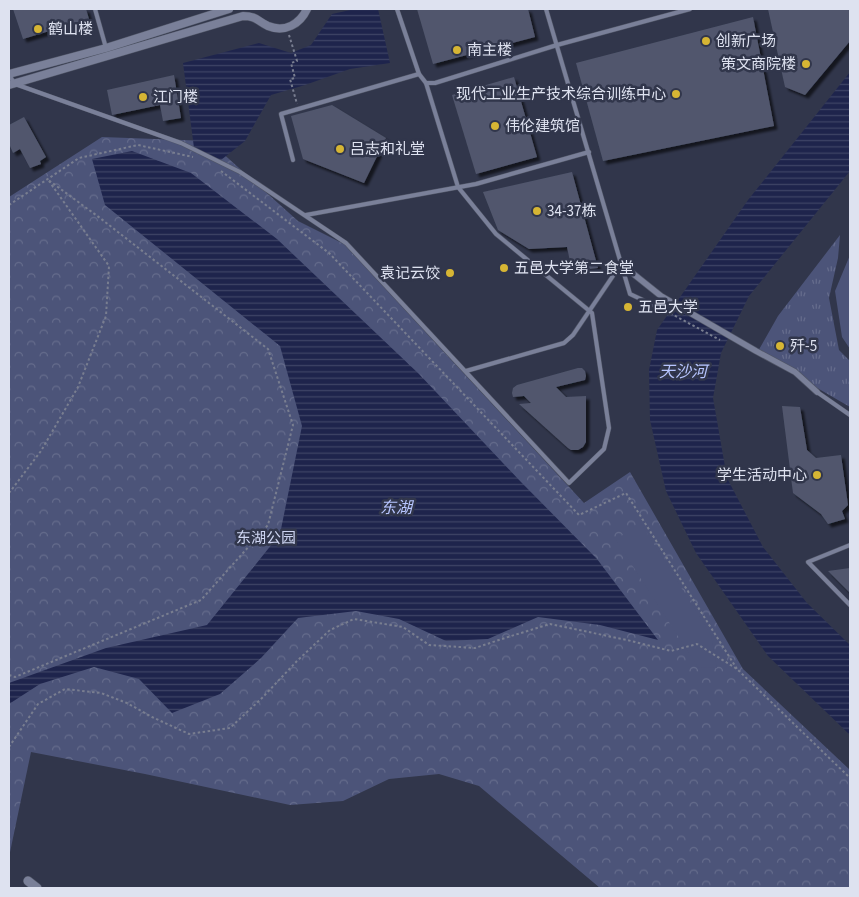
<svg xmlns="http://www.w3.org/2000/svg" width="859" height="897" font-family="'Source Sans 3','Noto Sans SC',sans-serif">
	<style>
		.grass { fill: url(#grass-tufts) }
		.park { fill: url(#park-crowns) }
		.garden { fill: #4c5479 }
		.water { fill: url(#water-rules) }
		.building { fill: #51576d; filter: url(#shadow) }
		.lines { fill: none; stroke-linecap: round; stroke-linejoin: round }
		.service-casing { stroke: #505566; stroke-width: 5 }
		.pedestrian-casing { stroke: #505566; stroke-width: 7 }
		.minor-casing { stroke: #505566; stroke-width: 9 }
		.tertiary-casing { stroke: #505566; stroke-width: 10 }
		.path { stroke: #797e90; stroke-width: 2; stroke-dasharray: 2.5 2.5; stroke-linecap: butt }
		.service { stroke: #7a8099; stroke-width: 4 }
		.pedestrian { stroke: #7a8099; stroke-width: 5.5 }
		.minor { stroke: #7a8099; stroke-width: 8 }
		.tertiary { stroke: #7a8099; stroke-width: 9 }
		.poi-dot { fill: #d6b534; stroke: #31364b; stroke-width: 2 }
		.labels { text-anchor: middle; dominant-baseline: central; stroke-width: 5; stroke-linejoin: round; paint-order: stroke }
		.poi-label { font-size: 15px; fill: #dee2f0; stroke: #31364b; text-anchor: start }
		.park-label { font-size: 15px; fill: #ced5f2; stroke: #31364b }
		.water-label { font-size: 16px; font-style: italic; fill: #b7c5ff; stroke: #31364b }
	</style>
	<defs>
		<pattern id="grass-tufts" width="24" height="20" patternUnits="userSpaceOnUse" patternTransform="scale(1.25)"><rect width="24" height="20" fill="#4c5479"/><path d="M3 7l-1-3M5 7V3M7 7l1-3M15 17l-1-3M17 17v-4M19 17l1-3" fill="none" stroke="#656c8c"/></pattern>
		<pattern id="park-crowns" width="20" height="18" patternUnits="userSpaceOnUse" patternTransform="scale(1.25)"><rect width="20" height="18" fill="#4c5479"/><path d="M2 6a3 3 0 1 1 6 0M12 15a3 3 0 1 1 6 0" fill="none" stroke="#656c8c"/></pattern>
		<pattern id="water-rules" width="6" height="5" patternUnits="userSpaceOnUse" patternTransform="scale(1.25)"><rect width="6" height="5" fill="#1e244c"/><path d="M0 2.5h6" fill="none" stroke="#3e4466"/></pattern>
		<filter id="shadow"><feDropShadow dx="3.5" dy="3.5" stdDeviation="1" flood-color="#0009"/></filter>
	</defs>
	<rect width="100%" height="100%" fill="#31364b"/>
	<path class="grass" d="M840,235L838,258L829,298L839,350L850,361V407L757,353L778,316Z"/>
	<path class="park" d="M102,137L209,141L298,221L344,244L584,503L630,472L743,669L850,770V888H600L479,786L439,774L389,779L343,801L290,805L145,774L31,752L9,857V197Z"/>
	<g class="garden">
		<path d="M850,239V349L842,337L835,291L850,255Z"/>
		<path d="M640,522L711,635L717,668L698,667L616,540Z"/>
	</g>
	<g class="water">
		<path d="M355,9H378L390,63L350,69L305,85L271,95L245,141L221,160L215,159L194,148L183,63L259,43L291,53L311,45L332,14Z"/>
		<path d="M850,72V171L749,296L721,353L713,398L727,478L763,547L807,603L850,645V735L768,656L696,553L666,491L650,420L649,370L657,330L748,200Z"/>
		<path d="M132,151L191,173L277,239L419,374L520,481L597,559L658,640L600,625L538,617L488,639L446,641L399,619L356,611L298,618L261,658L220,694L172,713L139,679L94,667L40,684L9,704V683L106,648L207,625L280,534L302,426L280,346L105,205L92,159Z"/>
	</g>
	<g class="building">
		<path d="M13,9H86L89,19L23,39Z"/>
		<path d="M417,9H528L535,37L433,64Z"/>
		<path d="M768,9H850V41L805,95L785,87Z"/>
		<path d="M753,17L774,126L603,161L576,63Z"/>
		<path d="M174,75L181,118L163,121L160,105L112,115L107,90Z"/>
		<path d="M514,77L537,157L476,174L452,95Z"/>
		<path d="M332,105L386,138L364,183L303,159L291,116Z"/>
		<path d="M24,117L46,157L40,161L41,164L30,168L20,149L13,153L10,146H9V125Z"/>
		<path d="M572,172L598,268L572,271L567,247L529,249L498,230L483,192Z"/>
		<path d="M578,368H582L585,371L586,376L585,380L556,387L566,397L586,396V442L583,447L578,450H571L568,448L519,404L531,403L524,396L513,397L512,393L513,388L517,385Z"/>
		<path d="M782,406L800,407L807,450L816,458L841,455L848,505L842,511L845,519L828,524L821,514L793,493Z"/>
		<path d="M850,568V593L828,571Z"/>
	</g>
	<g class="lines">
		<g class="service-casing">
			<g id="service">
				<path d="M95,9L106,48"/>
				<path d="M397,9L419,74L426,83H435L557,45L690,9"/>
				<path d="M546,9L630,294L662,309"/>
				<path d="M9,75L15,84L181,143L240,172L346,243L569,483L604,449L609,428L592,313L496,234L458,187L426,83"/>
				<path d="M293,160L281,114L419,74"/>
				<path d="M306,215L476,184L589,152"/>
				<path d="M466,371L564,343L573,335L621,264"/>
				<path d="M817,392L850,415"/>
				<path d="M850,545L808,562L850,605"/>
			</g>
		</g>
		<g class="pedestrian-casing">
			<path id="pedestrian" d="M621,264L661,296L756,351L795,372L817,392"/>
		</g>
		<g class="minor-casing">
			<g id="minor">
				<path d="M9,74L106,48L229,9"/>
				<path d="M9,85L243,16C257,16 257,21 268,26C285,33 300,24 307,9"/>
			</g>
		</g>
		<g class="tertiary-casing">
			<path id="tertiary" d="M28,881L37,888"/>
		</g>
		<g class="path">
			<path d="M289,35L297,61L291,63L295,78L290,79L297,104"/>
			<path d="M221,171L329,253L579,515L626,493L737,669"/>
			<path d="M9,205L79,158L138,145L193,157"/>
			<path d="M666,311L720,340"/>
			<path d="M9,493L41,451L78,387L106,316L109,266L49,181"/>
			<path d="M9,675L15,677L201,600L268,525L293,425L268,349L100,218L47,179"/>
			<path d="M9,747L38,704L65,689L101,693L127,703L152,717L189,734L230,728L262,698L297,661L330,630L354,619L403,627L429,645L475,648L508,637L550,624L627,640L671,651L697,644L737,669L850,778"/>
		</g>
		<use href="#service" class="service"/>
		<use href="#pedestrian" class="pedestrian"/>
		<use href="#minor" class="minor"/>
		<use href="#tertiary" class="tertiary"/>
	</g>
	<g class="poi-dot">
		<circle cx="38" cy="29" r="5"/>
		<circle cx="706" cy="41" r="5"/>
		<circle cx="457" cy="50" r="5"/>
		<circle cx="806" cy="64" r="5"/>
		<circle cx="676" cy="94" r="5"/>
		<circle cx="143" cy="97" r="5"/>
		<circle cx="495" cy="126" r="5"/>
		<circle cx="340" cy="149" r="5"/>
		<circle cx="537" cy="211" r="5"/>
		<circle cx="504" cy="268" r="5"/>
		<circle cx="450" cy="273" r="5"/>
		<circle cx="628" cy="307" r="5"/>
		<circle cx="780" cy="346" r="5"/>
		<circle cx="817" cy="475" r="5"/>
	</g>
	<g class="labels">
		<g class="poi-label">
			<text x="48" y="29">鹤山楼</text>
			<text x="716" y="41">创新广场</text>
			<text x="467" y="50">南主楼</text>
			<text x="796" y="64" text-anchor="end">策文商院楼</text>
			<text x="666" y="94" text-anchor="end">现代工业生产技术综合训练中心</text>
			<text x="153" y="97">江门楼</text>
			<text x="505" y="126">伟伦建筑馆</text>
			<text x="350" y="149">吕志和礼堂</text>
			<text x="547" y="211">34-37栋</text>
			<text x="514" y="268">五邑大学第二食堂</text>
			<text x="440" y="273" text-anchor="end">袁记云饺</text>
			<text x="638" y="307">五邑大学</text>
			<text x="790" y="346">歼-5</text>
			<text x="807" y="475" text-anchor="end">学生活动中心</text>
		</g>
		<g class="park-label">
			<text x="266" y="538">东湖公园</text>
		</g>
		<g class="water-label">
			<text x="683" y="372">天沙河</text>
			<text x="396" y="508">东湖</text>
		</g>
	</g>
	<rect width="859" height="897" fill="none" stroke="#dee2f0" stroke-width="20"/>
</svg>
